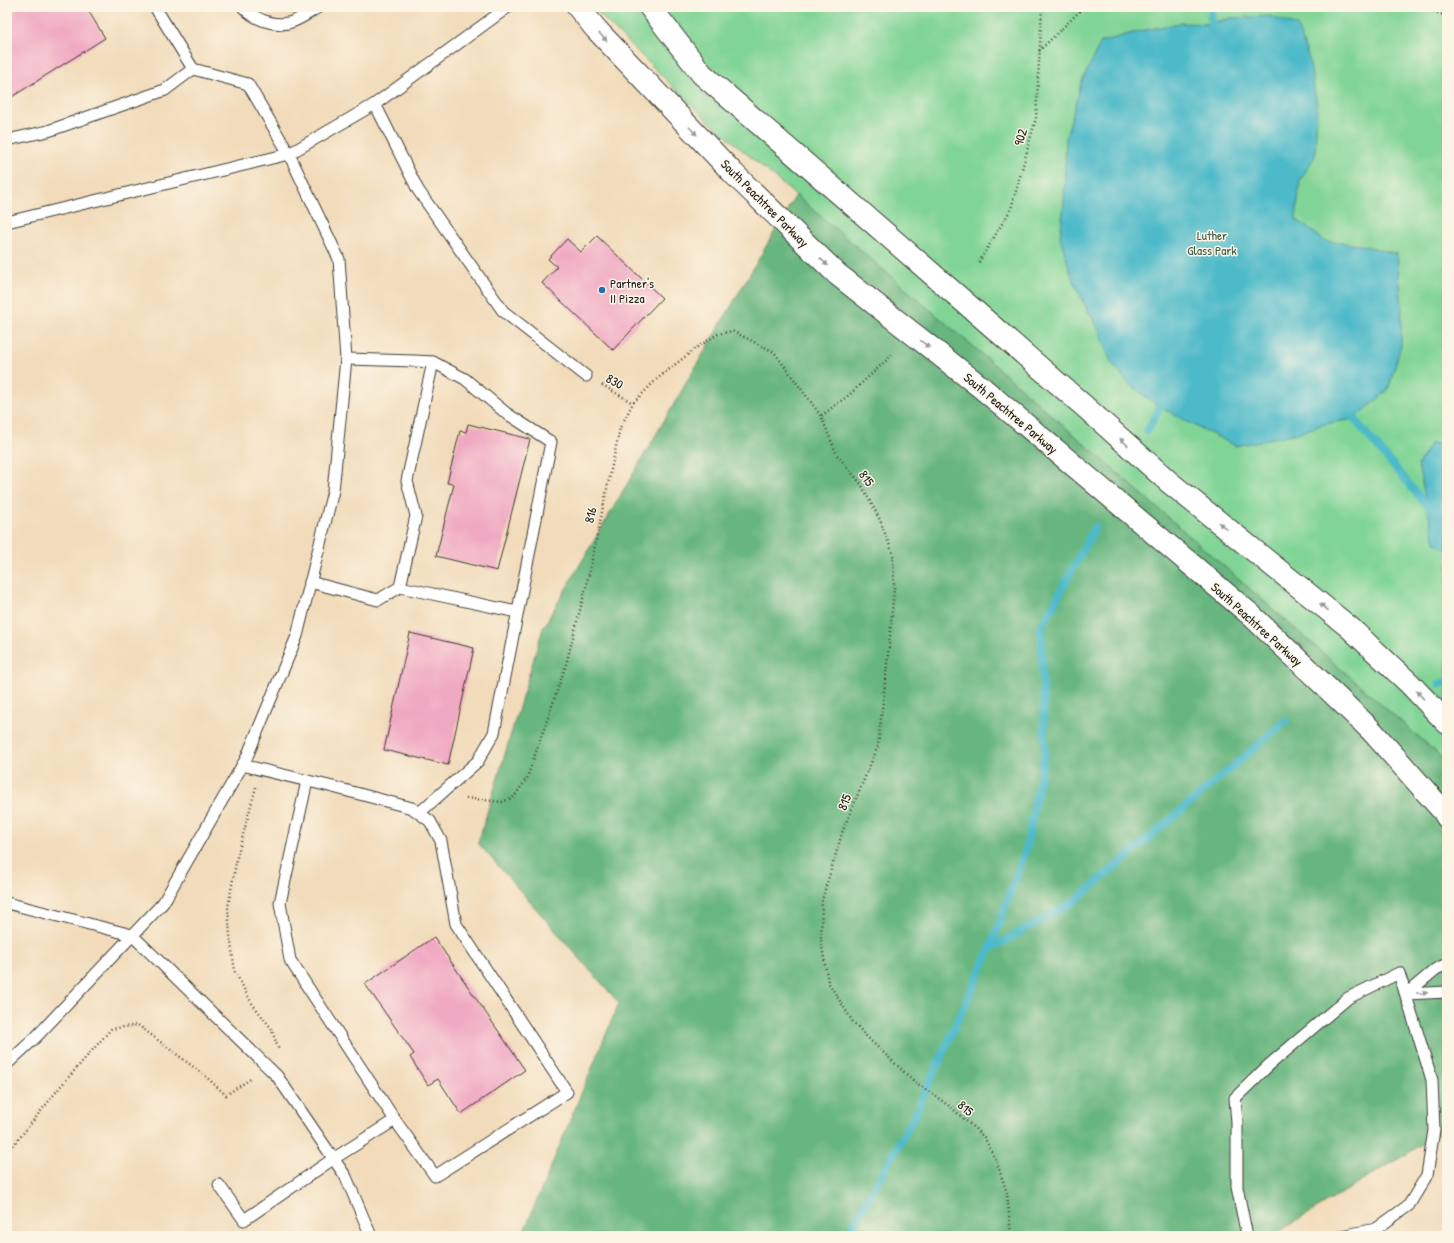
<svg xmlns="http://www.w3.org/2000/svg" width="1454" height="1243" font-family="'Patrick Hand',sans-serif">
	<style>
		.green { fill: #80d496; stroke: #4e7859 }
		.forest { fill: #68b67f; stroke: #42694e }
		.water { fill: #4ebac9; stroke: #356b72 }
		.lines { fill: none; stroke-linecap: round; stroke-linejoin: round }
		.stream { stroke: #4ebac9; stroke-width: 8 }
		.building { fill: #f0a9c2 }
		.lane-casing { stroke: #3c3934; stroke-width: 13 }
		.secondary-casing { stroke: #3c3934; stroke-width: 24 }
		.path { stroke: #3c3934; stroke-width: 2.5; stroke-dasharray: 1 3; stroke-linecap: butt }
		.lane { stroke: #fff; stroke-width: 11 }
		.secondary { stroke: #fff; stroke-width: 22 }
		.oneway { fill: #999 }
		.poi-dot { fill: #1f6fb2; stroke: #fcf5e5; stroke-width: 1.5 }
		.labels { text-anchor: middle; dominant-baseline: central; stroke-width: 3; stroke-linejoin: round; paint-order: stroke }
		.street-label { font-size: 13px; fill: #1c1c1c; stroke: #fcf5e5 }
		.park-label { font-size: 13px; fill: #3f5c47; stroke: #fcf5e5 }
		.poi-label { font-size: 13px; fill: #1c1c1c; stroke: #fcf5e5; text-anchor: start }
	</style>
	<rect width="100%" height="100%" fill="#fcf5e5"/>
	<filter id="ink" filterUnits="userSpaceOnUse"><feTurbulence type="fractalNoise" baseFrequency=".025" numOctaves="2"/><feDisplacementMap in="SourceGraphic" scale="8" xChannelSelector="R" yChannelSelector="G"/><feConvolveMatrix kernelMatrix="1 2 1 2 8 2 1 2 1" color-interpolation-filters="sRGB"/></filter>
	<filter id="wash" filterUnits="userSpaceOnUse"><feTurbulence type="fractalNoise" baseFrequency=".012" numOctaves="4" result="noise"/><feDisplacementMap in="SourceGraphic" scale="16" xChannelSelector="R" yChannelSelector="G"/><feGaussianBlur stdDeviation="0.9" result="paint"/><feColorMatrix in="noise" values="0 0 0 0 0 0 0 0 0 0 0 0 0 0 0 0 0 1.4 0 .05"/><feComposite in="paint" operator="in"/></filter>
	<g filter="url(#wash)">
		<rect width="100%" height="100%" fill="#f1dbba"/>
		<path class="green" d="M592,7H1447V762L985,357L705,118Z"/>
		<path class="forest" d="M796,195L985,357L1447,762V1129L1272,1236H522L619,1003L478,843L543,628Z"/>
		<g class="water">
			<path d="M1270,16L1297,26L1309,59L1317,105L1315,156L1300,180L1296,219L1325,241L1361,245L1397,254L1402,306L1401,345L1388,390L1354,419L1324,424L1297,433L1236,446L1180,418L1153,402L1129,384L1111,362L1100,332L1083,301L1071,274L1060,237L1064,204L1066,138L1082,81L1101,42L1140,31L1180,23L1207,24L1231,18Z"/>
			<path d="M1447,443V550L1435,542L1418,465L1430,444Z"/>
		</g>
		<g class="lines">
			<g class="stream">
				<path d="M1211,23L1212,7"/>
				<path d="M1354,419L1447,529"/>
				<path d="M1147,431L1160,407"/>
				<path d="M1440,684L1447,682"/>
				<path d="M990,949L1075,901L1286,721"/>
				<path d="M847,1236L914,1117L990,949L1027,846L1045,750L1041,628L1095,527"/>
			</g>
		</g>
		<g id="blocks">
			<g class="building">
				<path d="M7,7H86L105,38L7,100Z"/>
				<path d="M597,236L662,298L613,350L542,283L557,267L548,259L567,239L581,252Z"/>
				<path d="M468,424L530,439L497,571L436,556L454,484L447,483L460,431L466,432Z"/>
				<path d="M410,633L474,648L448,765L384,750Z"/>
				<path d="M434,937L525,1070L461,1114L438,1079L428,1085L410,1057L414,1054L365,984Z"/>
			</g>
		</g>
	</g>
	<g filter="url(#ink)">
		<use href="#blocks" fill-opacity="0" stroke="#3c3934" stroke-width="1"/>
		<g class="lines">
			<g class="lane-casing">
				<g id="lane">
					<path d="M243,7C254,19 272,26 288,23C297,22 311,11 319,7"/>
					<path d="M375,104L418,190L503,311L586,376"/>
					<path d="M7,140L48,131L165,90L193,69"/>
					<path d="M7,222L289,154L375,104L508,7"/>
					<path d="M310,582L378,600L400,587L416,516L407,481L433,362L415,361L346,359"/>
					<path d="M400,587L517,612"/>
					<path d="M307,781L280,903L290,960L395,1120"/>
					<path d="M419,813L478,761L494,733L551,442L506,413L465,379L433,362"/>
					<path d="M7,903L132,935L277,1076L346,1177L371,1236"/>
					<path d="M1447,964L1436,969L1406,994L1447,992"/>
					<path d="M7,1064L36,1037L163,903L246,759L297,636L333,491L346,359L339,259L289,154L248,84L193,69L155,7"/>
					<path d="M219,1185L244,1220L333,1159L395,1120L435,1176L567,1092L456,924L441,841L430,821L412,808L333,787L242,765"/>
					<path d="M1247,1236L1237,1187V1123L1235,1098L1269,1065L1348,998L1399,973L1432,1080L1434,1130L1427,1175L1409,1205L1376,1229L1342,1236"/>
				</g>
			</g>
			<g class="secondary-casing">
				<g id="secondary">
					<path d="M578,7L596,29L734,174L837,274L982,388L1251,615L1371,730L1444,812L1447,817"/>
					<path d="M650,7L702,74L1084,406L1169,482L1349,627L1409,683L1447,723"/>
				</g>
			</g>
			<g class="path">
				<path d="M1410,7L1426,9L1447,16"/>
				<path d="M1039,51L1084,7"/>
				<path d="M979,262L1011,209L1036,118L1042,7"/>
				<path d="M892,355L849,395L821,416L837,455L861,484L880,520L893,554L894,588L890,636L878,746L843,830L822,900L821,940L828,982L853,1022L871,1041L915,1082L952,1108L984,1137L996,1160L1007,1193L1011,1236"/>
				<path d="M602,385L633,403"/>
				<path d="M256,787L237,857L228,907L230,935L235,972L251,1002L271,1028L278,1048L277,1050"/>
				<path d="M466,798L502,802L514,797L527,778L565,668L586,587L620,428L633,403L657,379L696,348L718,334L732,331L774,352L821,416"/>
				<path d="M7,1151L17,1141L60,1087L111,1029L138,1025L204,1075L226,1095L252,1078"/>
			</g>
			<use href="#lane" class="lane"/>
			<use href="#secondary" class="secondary"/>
		</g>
		<defs><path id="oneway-solid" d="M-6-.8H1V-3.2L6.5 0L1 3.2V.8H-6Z"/></defs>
		<g class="oneway">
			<use href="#oneway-solid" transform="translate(603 37) rotate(46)"/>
			<use href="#oneway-solid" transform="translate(693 131) rotate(46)"/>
			<use href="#oneway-solid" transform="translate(824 262) rotate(44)"/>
			<use href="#oneway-solid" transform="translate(925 344) rotate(38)"/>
			<use href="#oneway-solid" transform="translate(1124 442) rotate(-138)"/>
			<use href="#oneway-solid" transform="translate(1223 526) rotate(-141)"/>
			<use href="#oneway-solid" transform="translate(1324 607) rotate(-141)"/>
			<use href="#oneway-solid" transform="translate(1420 695) rotate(-133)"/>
			<use href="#oneway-solid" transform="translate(1422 993) rotate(-2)"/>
		</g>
	</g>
	<circle class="poi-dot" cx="602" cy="290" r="4"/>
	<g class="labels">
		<g class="street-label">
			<text transform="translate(1020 137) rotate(-74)">902</text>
			<text transform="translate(765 203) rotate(45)">South Peachtree Parkway</text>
			<text transform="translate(615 381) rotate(29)">830</text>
			<text transform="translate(1011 413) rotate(40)">South Peachtree Parkway</text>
			<text transform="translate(867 478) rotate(55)">815</text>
			<text transform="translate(590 515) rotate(-78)">816</text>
			<text transform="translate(1257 624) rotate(42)">South Peachtree Parkway</text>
			<text transform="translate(844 802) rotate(-68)">815</text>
			<text transform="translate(966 1108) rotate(41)">815</text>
		</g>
		<g class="park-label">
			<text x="1212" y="235">Luther<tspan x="1212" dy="15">Glass Park</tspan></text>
		</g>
		<g class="poi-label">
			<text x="610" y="283">Partner's<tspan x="610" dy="15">II Pizza</tspan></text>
		</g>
	</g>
	<rect width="1454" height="1243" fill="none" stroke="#fcf5e5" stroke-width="24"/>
</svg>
